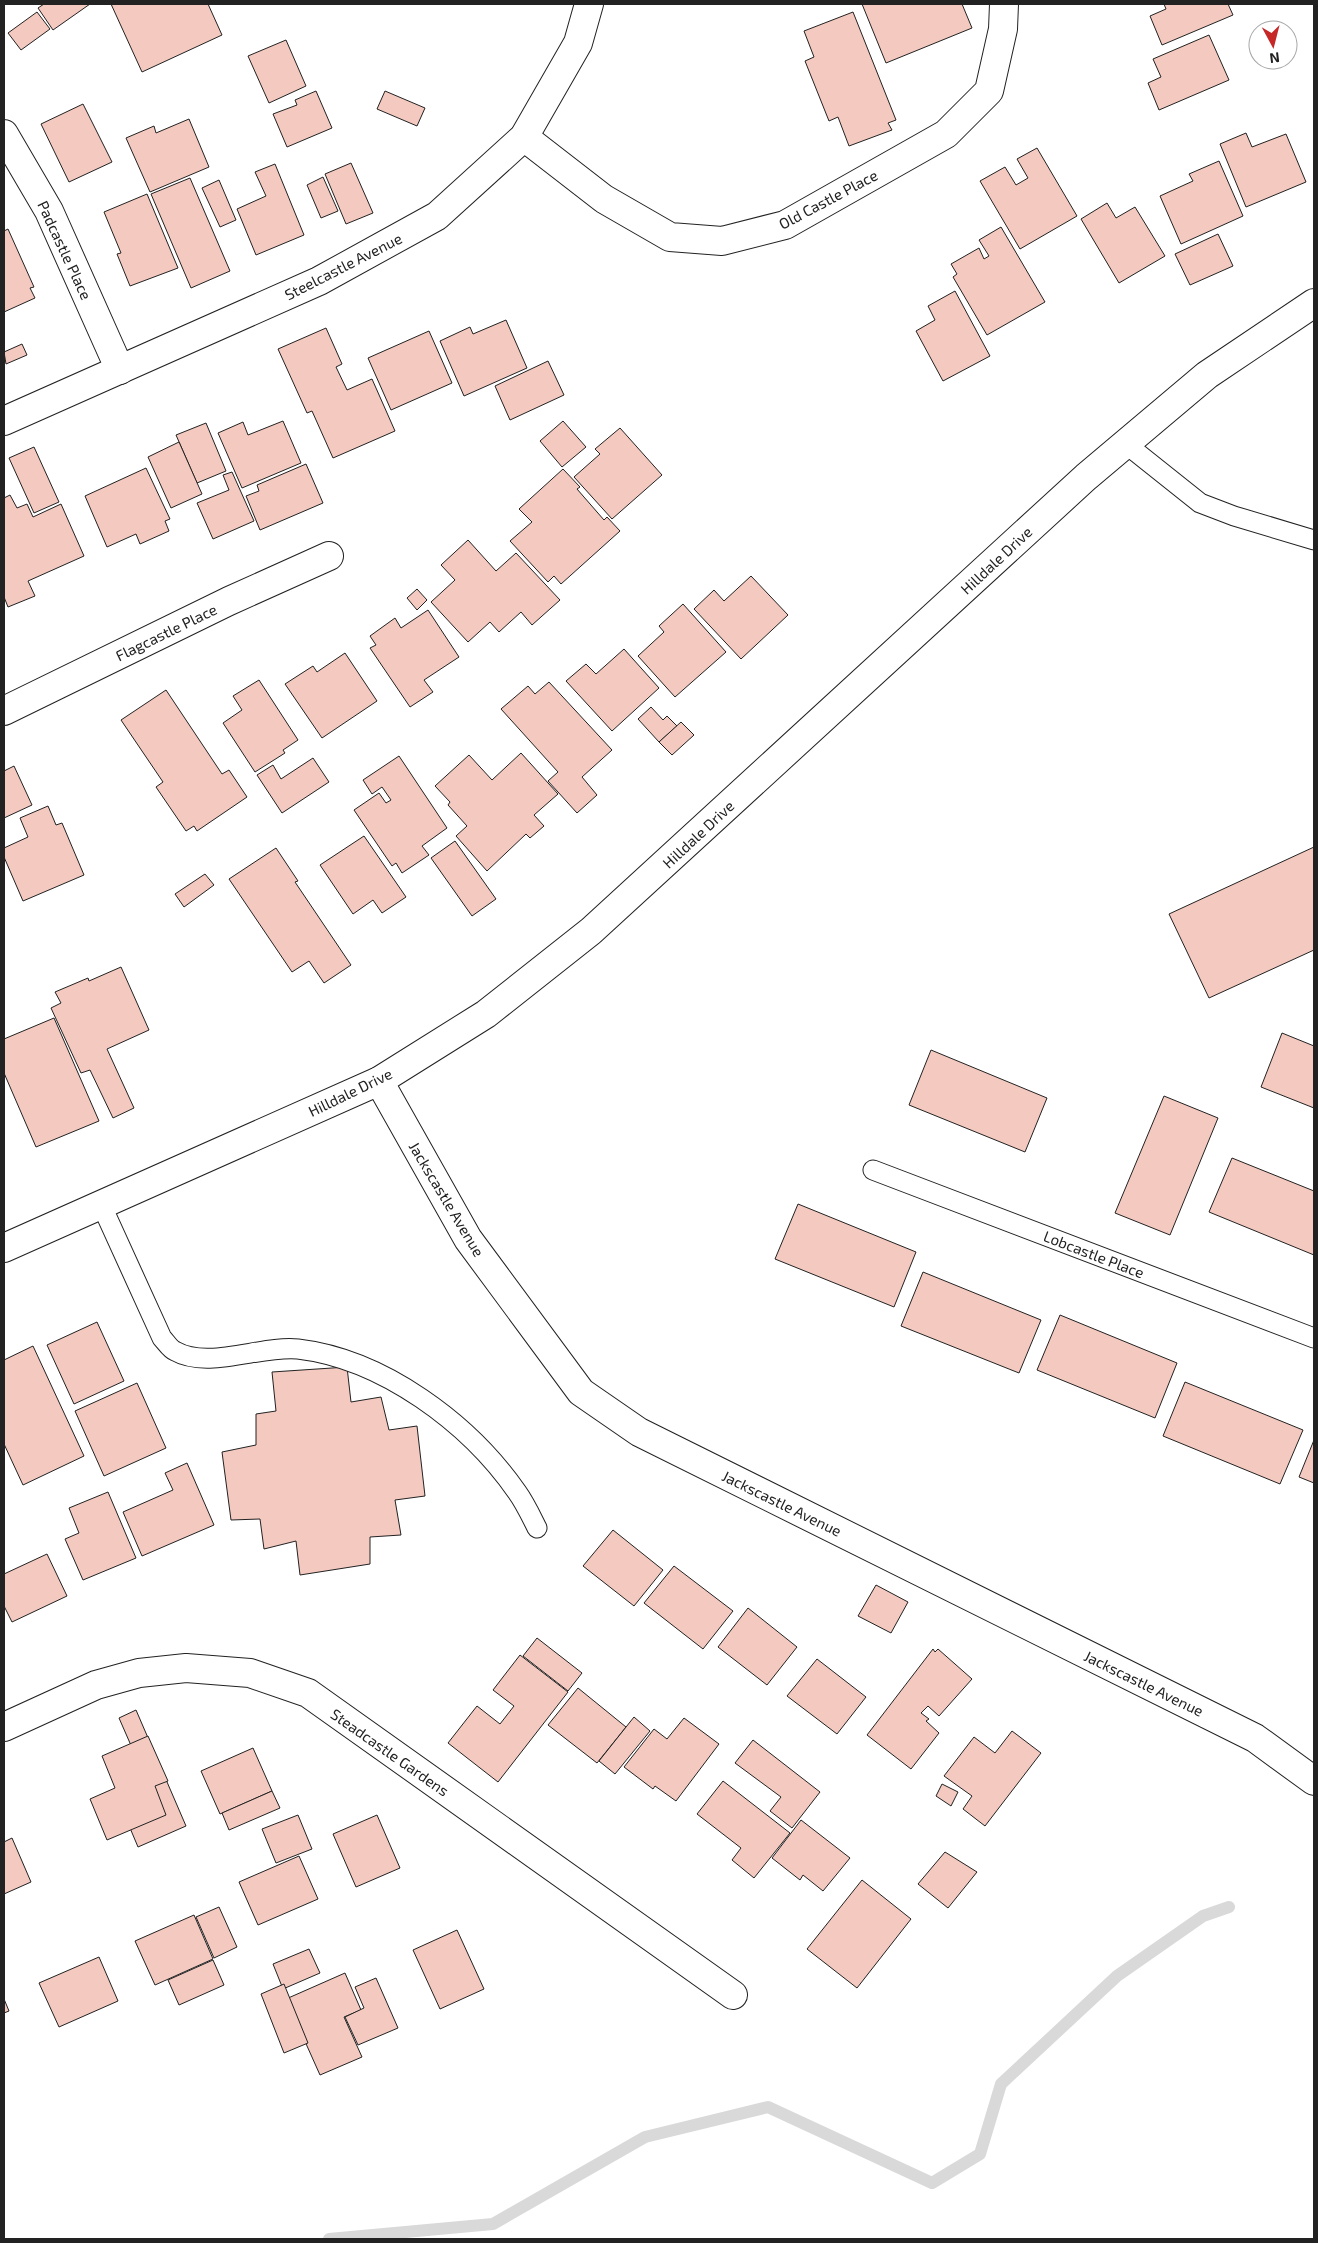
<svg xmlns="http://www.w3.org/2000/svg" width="1318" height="2243" font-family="'Exo 2',sans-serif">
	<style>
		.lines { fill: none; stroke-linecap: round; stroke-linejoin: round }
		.stream { stroke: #d9d9d9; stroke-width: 12 }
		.building { fill: #f3c9c0; stroke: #222 }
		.service-casing { stroke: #222; stroke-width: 21 }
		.minor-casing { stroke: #222; stroke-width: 30 }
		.tertiary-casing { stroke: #222; stroke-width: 30 }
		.service { stroke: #fff; stroke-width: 19 }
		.minor { stroke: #fff; stroke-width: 28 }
		.tertiary { stroke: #fff; stroke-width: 28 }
		.labels { text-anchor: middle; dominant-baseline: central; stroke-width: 4; stroke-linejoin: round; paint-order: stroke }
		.street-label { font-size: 15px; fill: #222; stroke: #fff }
	</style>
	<rect width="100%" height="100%" fill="#fff"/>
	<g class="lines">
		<path class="stream" d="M329,2239L493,2224L645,2137L768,2107L932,2183L980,2154L1001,2084L1117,1976L1203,1916L1229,1907"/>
	</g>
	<g class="building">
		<path d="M44,4H90L53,30L38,8Z"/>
		<path d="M111,4H208L222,35L142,72Z"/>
		<path d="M862,4H962L972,28L886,63Z"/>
		<path d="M1164,4H1228L1233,15L1162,45L1150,16L1166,9Z"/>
		<path d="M37,12L50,29L21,50L8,33Z"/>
		<path d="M853,12L896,120L888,123L892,130L849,146L838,117L829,121L805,61L814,57L804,31Z"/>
		<path d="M1209,35L1229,80L1159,110L1148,83L1161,77L1153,59Z"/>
		<path d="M286,40L306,86L269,103L248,56Z"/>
		<path d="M316,91L332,128L287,147L273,114L297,105L295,100Z"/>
		<path d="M385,91L425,108L417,126L377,109Z"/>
		<path d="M83,104L112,162L69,182L41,124Z"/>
		<path d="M189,119L209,167L150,192L126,138L154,126L156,133Z"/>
		<path d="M1246,133L1252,147L1286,134L1306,182L1246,207L1220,144Z"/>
		<path d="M1037,148L1077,216L1020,249L980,181L1005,167L1016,185L1028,178L1017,159Z"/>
		<path d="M1219,161L1243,216L1181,244L1160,196L1193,181L1189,174Z"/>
		<path d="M351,163L373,213L346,224L325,174Z"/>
		<path d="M275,164L304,235L256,255L237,209L266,196L255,172Z"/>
		<path d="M323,177L338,211L321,218L307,185Z"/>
		<path d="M190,178L230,271L191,288L151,194Z"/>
		<path d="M219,180L236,220L220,227L202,188Z"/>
		<path d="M147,194L178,268L130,286L117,254L121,253L104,212Z"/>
		<path d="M1107,203L1116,218L1135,207L1165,256L1119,283L1081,219Z"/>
		<path d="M1001,227L1045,302L987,335L953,277L957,274L951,264L979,248L984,259L989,256L979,240Z"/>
		<path d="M8,229L34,287L30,288L35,298L4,312V231Z"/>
		<path d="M1218,234L1233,266L1190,285L1175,254Z"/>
		<path d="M955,291L990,356L943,381L916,331L935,320L928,306Z"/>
		<path d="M506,320L527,368L464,396L440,341L470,327L473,334Z"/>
		<path d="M326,328L342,364L336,367L347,390L372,379L395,431L333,458L312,411L307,413L278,349Z"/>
		<path d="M429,331L452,383L391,410L368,358Z"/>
		<path d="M22,344L27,355L6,364L4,352Z"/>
		<path d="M548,361L564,395L510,420L495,386Z"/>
		<path d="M283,421L301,463L242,488L218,433L243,422L248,435Z"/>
		<path d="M563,421L586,447L562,467L540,441Z"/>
		<path d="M206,423L226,471L197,483L176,435Z"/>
		<path d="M620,428L662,475L612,519L574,477L600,454L595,449Z"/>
		<path d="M179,442L202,494L171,508L148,457Z"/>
		<path d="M34,447L59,502L34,513L9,458Z"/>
		<path d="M306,464L323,503L260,530L246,496L259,491L257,485Z"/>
		<path d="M146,468L170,519L165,521L169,531L140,544L136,534L107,547L85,496Z"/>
		<path d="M563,469L580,487L577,489L604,520L607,517L620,531L561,584L554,576L548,582L510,541L532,522L519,509Z"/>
		<path d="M232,472L254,521L213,539L197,503L229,490L223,475Z"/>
		<path d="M10,495L17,508L27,504L33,517L61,504L84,556L28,581L35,596L8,607L4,597V498Z"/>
		<path d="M468,540L496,571L516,553L560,600L532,625L521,612L499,632L490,622L468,642L431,602L455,580L441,565Z"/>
		<path d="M751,576L788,615L741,659L694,609L714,590L724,601Z"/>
		<path d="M417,589L427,600L417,610L407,598Z"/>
		<path d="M683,604L726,652L675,697L638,656L664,632L659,626Z"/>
		<path d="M428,610L459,657L424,680L433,692L410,707L370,648L376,645L370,636L395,618L401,628Z"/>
		<path d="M624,649L659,688L612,731L566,681L586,664L596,674Z"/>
		<path d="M345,653L377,701L322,738L285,684L313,666L317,672Z"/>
		<path d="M259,680L298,740L283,750L285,753L255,772L223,723L242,710L233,696Z"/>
		<path d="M549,682L612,750L582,777L597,795L577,813L548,781L558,772L501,709L528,686L535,694Z"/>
		<path d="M166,690L222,774L229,770L247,797L197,831L194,826L186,831L156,787L163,782L121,720Z"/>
		<path d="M651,707L663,720L667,716L677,726L659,742L638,719Z"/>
		<path d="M681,722L694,735L672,755L659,742Z"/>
		<path d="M521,753L558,794L534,815L544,826L530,838L526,834L487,871L456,836L467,826L448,805L450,802L435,786L469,755L492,780Z"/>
		<path d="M399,756L447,828L422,846L429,855L402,873L396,863L392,866L354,810L379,793L386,803L391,800L382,787L372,794L363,780Z"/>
		<path d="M313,758L329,782L282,813L257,775L273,765L281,779Z"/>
		<path d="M14,766L32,805L4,818V771Z"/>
		<path d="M48,806L56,825L62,823L84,875L23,901L4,857V848L28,837L20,818Z"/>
		<path d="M364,836L406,897L382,913L373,900L353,914L320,865Z"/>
		<path d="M455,841L496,899L472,916L431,858Z"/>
		<path d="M1314,847V950L1209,998L1169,914Z"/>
		<path d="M276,848L298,881L295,882L351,965L324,983L309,961L292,972L229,879Z"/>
		<path d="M205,874L214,885L184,907L175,894Z"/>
		<path d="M121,967L149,1030L107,1049L134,1108L113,1118L90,1070L81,1073L51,1008L61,1003L55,992L88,978L89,981Z"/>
		<path d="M54,1018L99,1121L36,1147L4,1073V1039Z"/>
		<path d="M1282,1033L1314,1046V1108L1261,1087Z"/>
		<path d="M931,1050L1047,1098L1025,1152L909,1105Z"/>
		<path d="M1164,1096L1218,1118L1170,1235L1115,1213Z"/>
		<path d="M1232,1158L1314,1191V1255L1209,1212Z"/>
		<path d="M798,1204L916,1252L894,1307L775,1259Z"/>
		<path d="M923,1272L1041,1320L1019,1373L901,1326Z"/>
		<path d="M1060,1315L1177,1363L1155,1418L1037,1370Z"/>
		<path d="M97,1322L124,1381L74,1404L47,1345Z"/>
		<path d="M33,1346L84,1456L23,1485L4,1444V1360Z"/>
		<path d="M347,1367L351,1402L381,1397L389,1430L417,1426L425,1496L395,1500L401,1535L370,1537V1564L300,1575L296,1541L264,1549L260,1519L231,1520L222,1452L256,1445V1414L276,1411L272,1372Z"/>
		<path d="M1185,1382L1303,1430L1280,1484L1163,1436Z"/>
		<path d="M137,1383L166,1448L104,1476L75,1411Z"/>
		<path d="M1314,1440V1483L1299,1477Z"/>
		<path d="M187,1463L214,1525L142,1556L123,1512L173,1490L165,1473Z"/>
		<path d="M108,1492L136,1558L83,1580L65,1539L79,1533L69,1508Z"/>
		<path d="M613,1530L663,1570L634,1606L583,1566Z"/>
		<path d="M47,1554L67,1596L12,1622L4,1606V1574Z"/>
		<path d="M674,1566L733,1611L703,1649L644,1603Z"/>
		<path d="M876,1585L908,1602L891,1633L858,1616Z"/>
		<path d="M748,1608L797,1647L767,1685L718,1647Z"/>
		<path d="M537,1638L582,1673L568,1691L523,1656Z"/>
		<path d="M933,1649L935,1652L938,1649L972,1679L939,1716L928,1706L921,1713L929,1719L926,1721L939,1733L911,1769L867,1735Z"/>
		<path d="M520,1655L568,1692L498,1782L448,1743L477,1706L500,1724L514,1706L493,1690Z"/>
		<path d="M817,1659L866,1697L837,1734L787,1696Z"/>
		<path d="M578,1688L626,1727L597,1763L548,1725Z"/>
		<path d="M136,1710L186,1826L138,1847L130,1828L161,1814L119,1718Z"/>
		<path d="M634,1717L650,1731L615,1774L599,1761Z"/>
		<path d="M684,1718L719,1744L676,1801L655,1786L653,1789L624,1767L654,1729L667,1739Z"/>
		<path d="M1012,1731L1041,1753L985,1826L963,1809L972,1796L944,1776L974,1737L995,1753Z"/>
		<path d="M148,1736L168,1781L155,1786L166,1815L107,1840L90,1799L115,1788L102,1756Z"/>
		<path d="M753,1740L820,1792L792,1828L770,1811L781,1797L735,1763Z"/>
		<path d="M253,1748L272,1791L220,1814L201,1771Z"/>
		<path d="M723,1781L790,1833L754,1878L732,1860L741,1848L697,1814Z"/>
		<path d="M942,1784L958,1792L951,1806L936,1796Z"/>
		<path d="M272,1791L280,1808L229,1830L222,1813Z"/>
		<path d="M298,1815L312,1849L276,1863L262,1829Z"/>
		<path d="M377,1815L400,1868L356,1887L333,1834Z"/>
		<path d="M801,1820L850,1858L823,1891L803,1875L800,1880L772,1858Z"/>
		<path d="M12,1838L31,1882L4,1894V1842Z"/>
		<path d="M945,1852L977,1872L948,1908L918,1884Z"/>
		<path d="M299,1856L318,1899L258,1925L239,1882Z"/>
		<path d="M862,1880L911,1919L857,1988L807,1949Z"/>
		<path d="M219,1907L237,1947L214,1958L196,1917Z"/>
		<path d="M194,1915L213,1959L155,1985L135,1941Z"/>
		<path d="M457,1930L484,1989L440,2009L413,1950Z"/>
		<path d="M309,1949L320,1973L283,1989L273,1964Z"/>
		<path d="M99,1957L118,2001L59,2027L39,1983Z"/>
		<path d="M213,1960L224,1985L179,2005L168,1980Z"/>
		<path d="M345,1973L361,2010L344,2017L362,2057L320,2075L286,1999Z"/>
		<path d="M376,1978L398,2028L358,2045L345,2017L364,2008L355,1987Z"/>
		<path d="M284,1984L308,2043L284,2053L261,1994Z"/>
		<path d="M4,1999L9,2011L4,2013Z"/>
	</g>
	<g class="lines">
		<g class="service-casing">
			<g id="service">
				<path d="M1126,444L1200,503L1234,516L1314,540"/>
				<path d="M873,1170L1314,1338"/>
				<path d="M101,1204L162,1338C166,1342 170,1349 175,1351C208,1370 262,1345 298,1349C383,1359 469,1423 517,1492C525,1503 531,1516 537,1528"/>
			</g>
		</g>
		<g class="minor-casing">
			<g id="minor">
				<path d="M4,134L49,211L120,370"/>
				<path d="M524,137L604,199L670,237L722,241L785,225L946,134L989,91L1003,29L1004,4"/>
				<path d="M4,421L319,281L437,216L524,137L578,43L589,4"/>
				<path d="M4,711L229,601L329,556"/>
				<path d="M379,1081L468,1239L581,1392L639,1432L1255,1738L1314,1781"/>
				<path d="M4,1727L96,1685L139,1673L186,1668L250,1673L308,1693L733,1995"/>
			</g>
		</g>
		<g class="tertiary-casing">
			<path id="tertiary" d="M4,1248L379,1081L486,1014L591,931L1086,477L1207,375L1314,303"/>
		</g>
		<use href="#service" class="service"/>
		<use href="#minor" class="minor"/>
		<use href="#tertiary" class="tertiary"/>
	</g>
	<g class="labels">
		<g class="street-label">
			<text transform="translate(828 199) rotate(-28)">Old Castle Place</text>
			<text transform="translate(65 250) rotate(65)">Padcastle Place</text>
			<text transform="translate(343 266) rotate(-27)">Steelcastle Avenue</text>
			<text transform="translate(996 560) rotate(-43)">Hilldale Drive</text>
			<text transform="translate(166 632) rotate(-26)">Flagcastle Place</text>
			<text transform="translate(698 834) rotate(-43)">Hilldale Drive</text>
			<text transform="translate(350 1092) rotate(-26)">Hilldale Drive</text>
			<text transform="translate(447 1199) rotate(59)">Jackscastle Avenue</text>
			<text transform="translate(1094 1254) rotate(21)">Lobcastle Place</text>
			<text transform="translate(782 1503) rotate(26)">Jackscastle Avenue</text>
			<text transform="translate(1144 1683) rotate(26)">Jackscastle Avenue</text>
			<text transform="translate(390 1752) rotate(35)">Steadcastle Gardens</text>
		</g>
	</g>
	<rect width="1318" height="2243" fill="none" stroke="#222222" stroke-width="10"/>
	<g transform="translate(1273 45) rotate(173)"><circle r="24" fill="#ffffff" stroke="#a7a7a7"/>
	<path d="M0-4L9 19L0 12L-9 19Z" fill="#c62828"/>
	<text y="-8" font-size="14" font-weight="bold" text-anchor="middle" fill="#222222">N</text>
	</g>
</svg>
